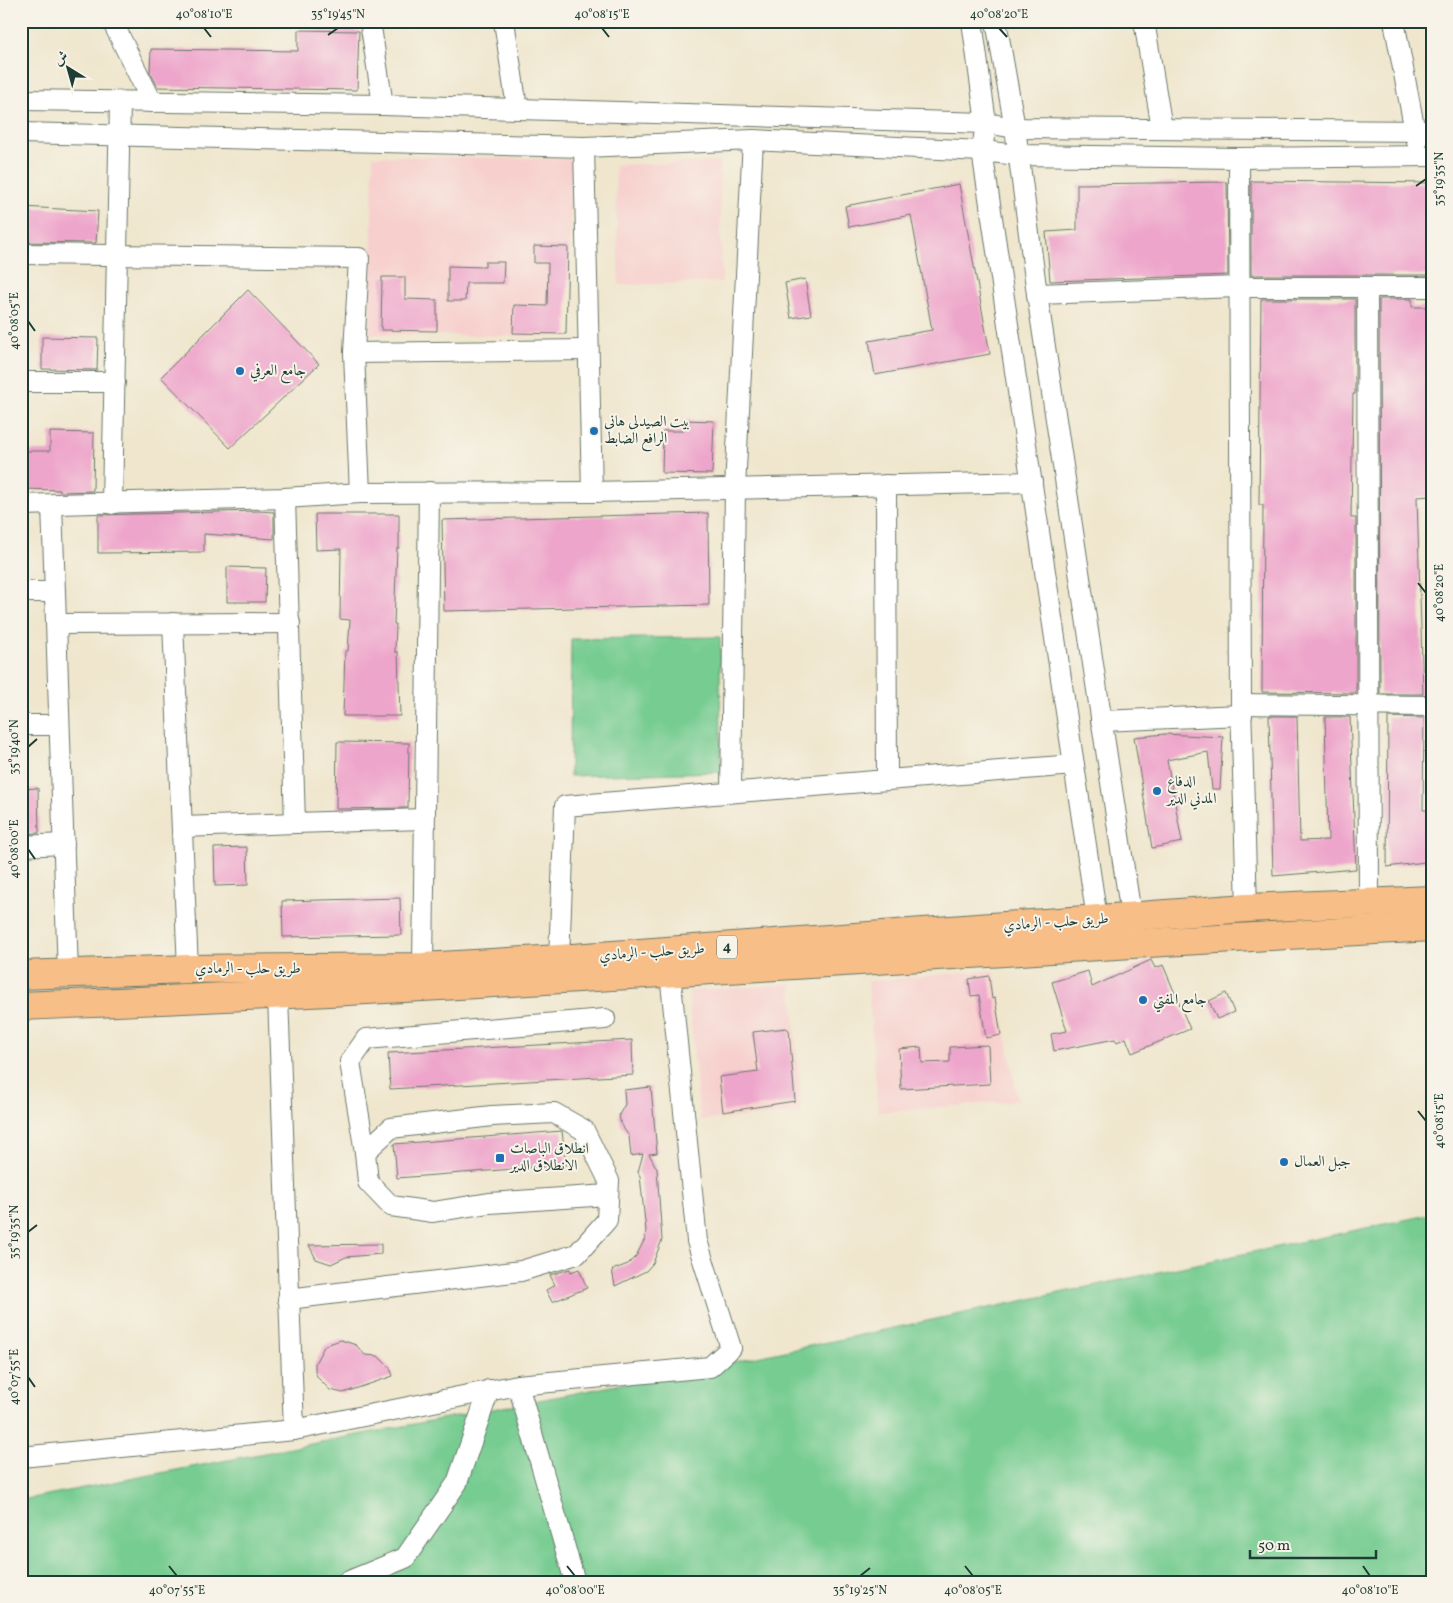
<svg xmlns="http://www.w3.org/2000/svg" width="1453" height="1603" font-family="Vollkorn,Amiri,serif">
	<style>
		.built { fill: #f7d0cd }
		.green { fill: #76cc91; stroke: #4a8462 }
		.building { fill: #eea5cb }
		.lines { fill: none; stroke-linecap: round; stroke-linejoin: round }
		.minor-casing { stroke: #68786a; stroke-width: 22 }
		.highway-casing { stroke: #68786a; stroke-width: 30 }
		.minor { stroke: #fff; stroke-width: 20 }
		.highway { stroke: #f7be87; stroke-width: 28 }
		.ticks { fill: none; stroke: #1f3d34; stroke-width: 2 }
		.poi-dot { fill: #1f6fb2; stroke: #f7f3e8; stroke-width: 2 }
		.labels { text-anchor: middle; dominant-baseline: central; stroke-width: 4; stroke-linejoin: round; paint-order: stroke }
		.shield { fill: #f7f3e8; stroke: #60746a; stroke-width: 1 }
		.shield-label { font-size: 14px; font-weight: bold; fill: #1f3d34 }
		.poi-label { font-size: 15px; fill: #1f3d34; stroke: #f7f3e8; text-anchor: start }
		.street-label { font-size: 15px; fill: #1f3d34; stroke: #f7f3e8 }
		.neatline { fill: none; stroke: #1f3d34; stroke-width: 2 }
		.ticks-label { font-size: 12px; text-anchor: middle; fill: #1f3d34 }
	</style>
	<rect width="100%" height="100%" fill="#f7f3e8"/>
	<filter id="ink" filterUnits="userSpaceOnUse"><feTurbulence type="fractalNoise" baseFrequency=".02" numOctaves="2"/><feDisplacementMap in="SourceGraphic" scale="10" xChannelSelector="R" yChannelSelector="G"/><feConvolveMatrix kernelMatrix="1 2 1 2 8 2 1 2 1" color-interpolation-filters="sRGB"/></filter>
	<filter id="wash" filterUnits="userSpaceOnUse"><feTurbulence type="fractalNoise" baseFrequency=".0096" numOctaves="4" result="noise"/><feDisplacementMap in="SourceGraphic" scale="20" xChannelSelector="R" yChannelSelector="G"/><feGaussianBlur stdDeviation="1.12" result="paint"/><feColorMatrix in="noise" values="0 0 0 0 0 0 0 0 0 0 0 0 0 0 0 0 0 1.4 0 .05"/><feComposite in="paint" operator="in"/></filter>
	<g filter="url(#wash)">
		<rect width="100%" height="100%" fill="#efe6cd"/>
		<g class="built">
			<path d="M373,156L572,159L568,337L370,334Z"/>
			<path d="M719,162L722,282L619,285L615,165Z"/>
			<path d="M994,970L1018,1101L878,1112L868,981Z"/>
			<path d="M791,984L802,1113L700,1120L688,991Z"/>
		</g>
		<g class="green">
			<path d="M720,637L721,772L570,776L571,639Z"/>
			<path d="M1432,1214V1582H21V1500L710,1367Z"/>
		</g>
		<g id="blocks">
			<g class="building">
				<path d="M298,30L359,31L357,90L158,87L150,72L151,49L298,51Z"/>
				<path d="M1251,181L1432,183V275H1251Z"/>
				<path d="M1227,182L1228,275L1050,281L1046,232L1077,230V184Z"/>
				<path d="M959,184L990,354L875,375L869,341L932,330L911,215L849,227L845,206Z"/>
				<path d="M21,207L98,211L96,243L21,242Z"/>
				<path d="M534,246L568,247L566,334L513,333L514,305L547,306L548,263H534Z"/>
				<path d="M485,262H504L503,283H466L465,301H448V266L485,267Z"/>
				<path d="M382,277H405V299L437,300V331L381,330Z"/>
				<path d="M805,279L811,315L791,318L785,283Z"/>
				<path d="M248,290L319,364L230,448L161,377Z"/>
				<path d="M1261,299H1355V394H1353L1351,518H1356V693L1262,692L1263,505H1259Z"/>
				<path d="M1379,299H1412V307H1432V496L1417,497L1423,694H1380Z"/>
				<path d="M42,337L98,338L97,370L42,369Z"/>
				<path d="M683,420L714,421L712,474L662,473L663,431H683Z"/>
				<path d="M50,432L94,433L93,491L60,492V490L21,489L22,451H50Z"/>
				<path d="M259,511L274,512V539L204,534V552L98,553V515Z"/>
				<path d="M708,513L709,605L444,611L442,520Z"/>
				<path d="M315,514H399V548H397L394,624H396L395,652H398L400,716H343L345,651H348L350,620L340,619L341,549L316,550Z"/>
				<path d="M227,567L266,568L265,602H227Z"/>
				<path d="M1269,716H1297L1300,841L1328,840L1325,717H1350L1356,869L1273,876Z"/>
				<path d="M1388,717L1424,718L1423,810H1432V861L1387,867Z"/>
				<path d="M1165,734L1223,737L1220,789H1212L1208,752L1167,760L1182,842L1152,848L1134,737Z"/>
				<path d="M337,742L409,743L408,808L336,809Z"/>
				<path d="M38,788L39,833L21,834V789Z"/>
				<path d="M247,847L248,885L215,886L214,848Z"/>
				<path d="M400,898L401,935L283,937L282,901Z"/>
				<path d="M1151,960L1155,968L1163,965L1190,1029L1132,1053L1126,1038L1117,1042L1115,1039L1054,1051L1051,1034L1067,1031L1052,982L1088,971L1092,987Z"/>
				<path d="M989,976L992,999L995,998L1001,1035L986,1038L979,995L971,996L969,979Z"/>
				<path d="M1226,993L1234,1012L1217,1019L1209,1001Z"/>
				<path d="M786,1028L789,1030L795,1101L723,1112L719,1077L758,1072L753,1032Z"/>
				<path d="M632,1040L633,1075L390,1089L388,1053Z"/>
				<path d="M988,1045L990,1084L901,1089L899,1049L921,1047L922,1063L950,1062V1047Z"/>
				<path d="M651,1087L657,1153L649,1154L657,1169L662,1240L653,1263L646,1271L615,1286L612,1270L628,1264L636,1256L645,1239L646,1231L640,1176L638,1172L643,1154L631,1156L629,1136L621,1125L619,1115L625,1104L624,1090Z"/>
				<path d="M562,1131L566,1165L397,1178L394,1144Z"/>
				<path d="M381,1244V1254L346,1257L331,1264L316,1259L309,1245Z"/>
				<path d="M570,1269L571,1272L579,1269L587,1288L552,1302L546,1290L555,1285L550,1275Z"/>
				<path d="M341,1340L356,1345L365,1355L378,1356L390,1368L393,1376L343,1393L330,1390L318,1378L315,1372V1363L325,1345Z"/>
			</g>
		</g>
	</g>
	<g filter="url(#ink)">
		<use href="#blocks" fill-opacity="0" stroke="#68786a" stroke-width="1"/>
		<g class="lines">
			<g class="minor-casing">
				<g id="minor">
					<path d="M112,21L152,102"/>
					<path d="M370,21L383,105"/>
					<path d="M504,21L517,108"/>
					<path d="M972,21L986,123L982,151L1099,932"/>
					<path d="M996,21L1015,128L1037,294L1133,928"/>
					<path d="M1144,21L1162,128"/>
					<path d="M1394,21L1417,142"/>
					<path d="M21,100L383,105L986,123L1015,128L1432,131"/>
					<path d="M21,133L584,147L753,140L982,151L1018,155L1239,158L1432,156"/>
					<path d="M584,147L592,492"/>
					<path d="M1239,158L1241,704L1247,908"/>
					<path d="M21,254L359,258L354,353L360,493"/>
					<path d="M1367,287L1369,902"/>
					<path d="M1037,294L1238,287H1432"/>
					<path d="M354,353L588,350"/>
					<path d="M21,382H115"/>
					<path d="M886,485L887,779"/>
					<path d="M285,498L295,823L424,819"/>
					<path d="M112,504L120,102"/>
					<path d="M21,505L285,498L360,493L592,492L1032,482"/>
					<path d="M52,505L68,974"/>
					<path d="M21,592H55"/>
					<path d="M173,623L188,969"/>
					<path d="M56,624L290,623"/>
					<path d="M1241,704L1432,706"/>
					<path d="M1101,721L1242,715"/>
					<path d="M21,725H59"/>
					<path d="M731,792L735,488L753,140"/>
					<path d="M182,827L295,823"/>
					<path d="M21,846L64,844"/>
					<path d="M559,959L565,806L1074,765"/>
					<path d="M423,967L429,492"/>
					<path d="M278,996L294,1430"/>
					<path d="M365,1152L350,1062L366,1039L605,1019"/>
					<path d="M288,1299L521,1271L577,1254L607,1220L609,1181L584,1130L554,1113L492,1116L391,1128L365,1152L368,1182L391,1206L433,1212L489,1203L608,1195"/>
					<path d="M518,1385L710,1367L731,1348L697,1241L670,973"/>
					<path d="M21,1457L294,1430L518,1385L575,1582"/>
					<path d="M347,1582L405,1558L457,1483L489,1390"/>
				</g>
			</g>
			<g class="highway-casing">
				<g id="highway">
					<path d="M21,975L188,969L423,967L559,959L1247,908L1432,900"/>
					<path d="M21,1006C492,988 961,952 1432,927"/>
				</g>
			</g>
			<use href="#minor" class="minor"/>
			<use href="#highway" class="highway"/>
		</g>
	</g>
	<path class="ticks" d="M204,28L211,37M602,28L609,37M999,28L1007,37M328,35L338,28M1416,186L1426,179M28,321L35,331M1418,583L1426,593M28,747L37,739M28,849L35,859M1418,1111L1426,1121M28,1232L37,1225M28,1377L35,1387M169,1566L177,1576M567,1566L575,1576M965,1566L973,1576M1363,1566L1370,1576M860,1576L870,1568"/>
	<g class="poi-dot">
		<circle cx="240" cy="371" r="5"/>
		<circle cx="594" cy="431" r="5"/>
		<circle cx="1157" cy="791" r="5"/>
		<circle cx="1143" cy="1000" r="5"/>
		<rect x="495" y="1153" width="10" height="10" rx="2.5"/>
		<circle cx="1284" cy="1162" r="5"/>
	</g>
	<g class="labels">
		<rect class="shield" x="717" y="935.5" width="20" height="23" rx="4"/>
		<g class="shield-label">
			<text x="727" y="947">4</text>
		</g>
		<g class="poi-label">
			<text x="250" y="371">جامع العرفي</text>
			<text x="604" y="422">بيت الصيدلي هاني<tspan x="604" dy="17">الرافع الضابط</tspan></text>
			<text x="1167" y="782">الدفاع<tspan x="1167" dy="17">المدني الدير</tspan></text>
			<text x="1153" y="1000">جامع المفتي</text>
			<text x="510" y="1149">انطلاق الباصات<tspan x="510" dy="17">الانطلاق الدير</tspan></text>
			<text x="1294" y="1162">جبل العمال</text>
		</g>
		<g class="street-label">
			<text transform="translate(1056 923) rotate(-4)">طريق حلب - الرمادي</text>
			<text transform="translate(652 953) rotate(-4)">طريق حلب - الرمادي</text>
			<text x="248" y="969">طريق حلب - الرمادي</text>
		</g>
	</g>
	<rect width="1453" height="1603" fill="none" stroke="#f7f3e8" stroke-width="55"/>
	<g transform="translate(68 68) rotate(323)" stroke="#f7f3e8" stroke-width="4" paint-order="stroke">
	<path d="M0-4L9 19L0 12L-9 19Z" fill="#1f3d34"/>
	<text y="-8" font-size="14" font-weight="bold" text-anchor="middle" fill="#1f3d34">ش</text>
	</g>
	<path d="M1250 1550v8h126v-8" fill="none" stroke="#1f3d34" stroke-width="2.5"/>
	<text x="1258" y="1550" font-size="15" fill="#1f3d34" stroke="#f7f3e8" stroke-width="4" paint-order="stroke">50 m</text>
	<rect x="28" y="28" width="1398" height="1548" class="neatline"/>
	<g class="ticks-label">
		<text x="204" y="18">40°08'10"E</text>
		<text x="338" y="18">35°19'45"N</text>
		<text x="602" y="18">40°08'15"E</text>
		<text x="999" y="18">40°08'20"E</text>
		<text transform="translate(1439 179) rotate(-90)" y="4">35°19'35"N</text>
		<text transform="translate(14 321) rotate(-90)" y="4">40°08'05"E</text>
		<text transform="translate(1439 593) rotate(-90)" y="4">40°08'20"E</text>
		<text transform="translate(14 747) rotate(-90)" y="4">35°19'40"N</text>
		<text transform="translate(14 849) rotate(-90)" y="4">40°08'00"E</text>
		<text transform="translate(1439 1121) rotate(-90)" y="4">40°08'15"E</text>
		<text transform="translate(14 1232) rotate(-90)" y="4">35°19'35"N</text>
		<text transform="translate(14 1377) rotate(-90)" y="4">40°07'55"E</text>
		<text x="177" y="1594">40°07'55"E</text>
		<text x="575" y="1594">40°08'00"E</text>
		<text x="860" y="1594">35°19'25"N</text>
		<text x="973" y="1594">40°08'05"E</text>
		<text x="1370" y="1594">40°08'10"E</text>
	</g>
</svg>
